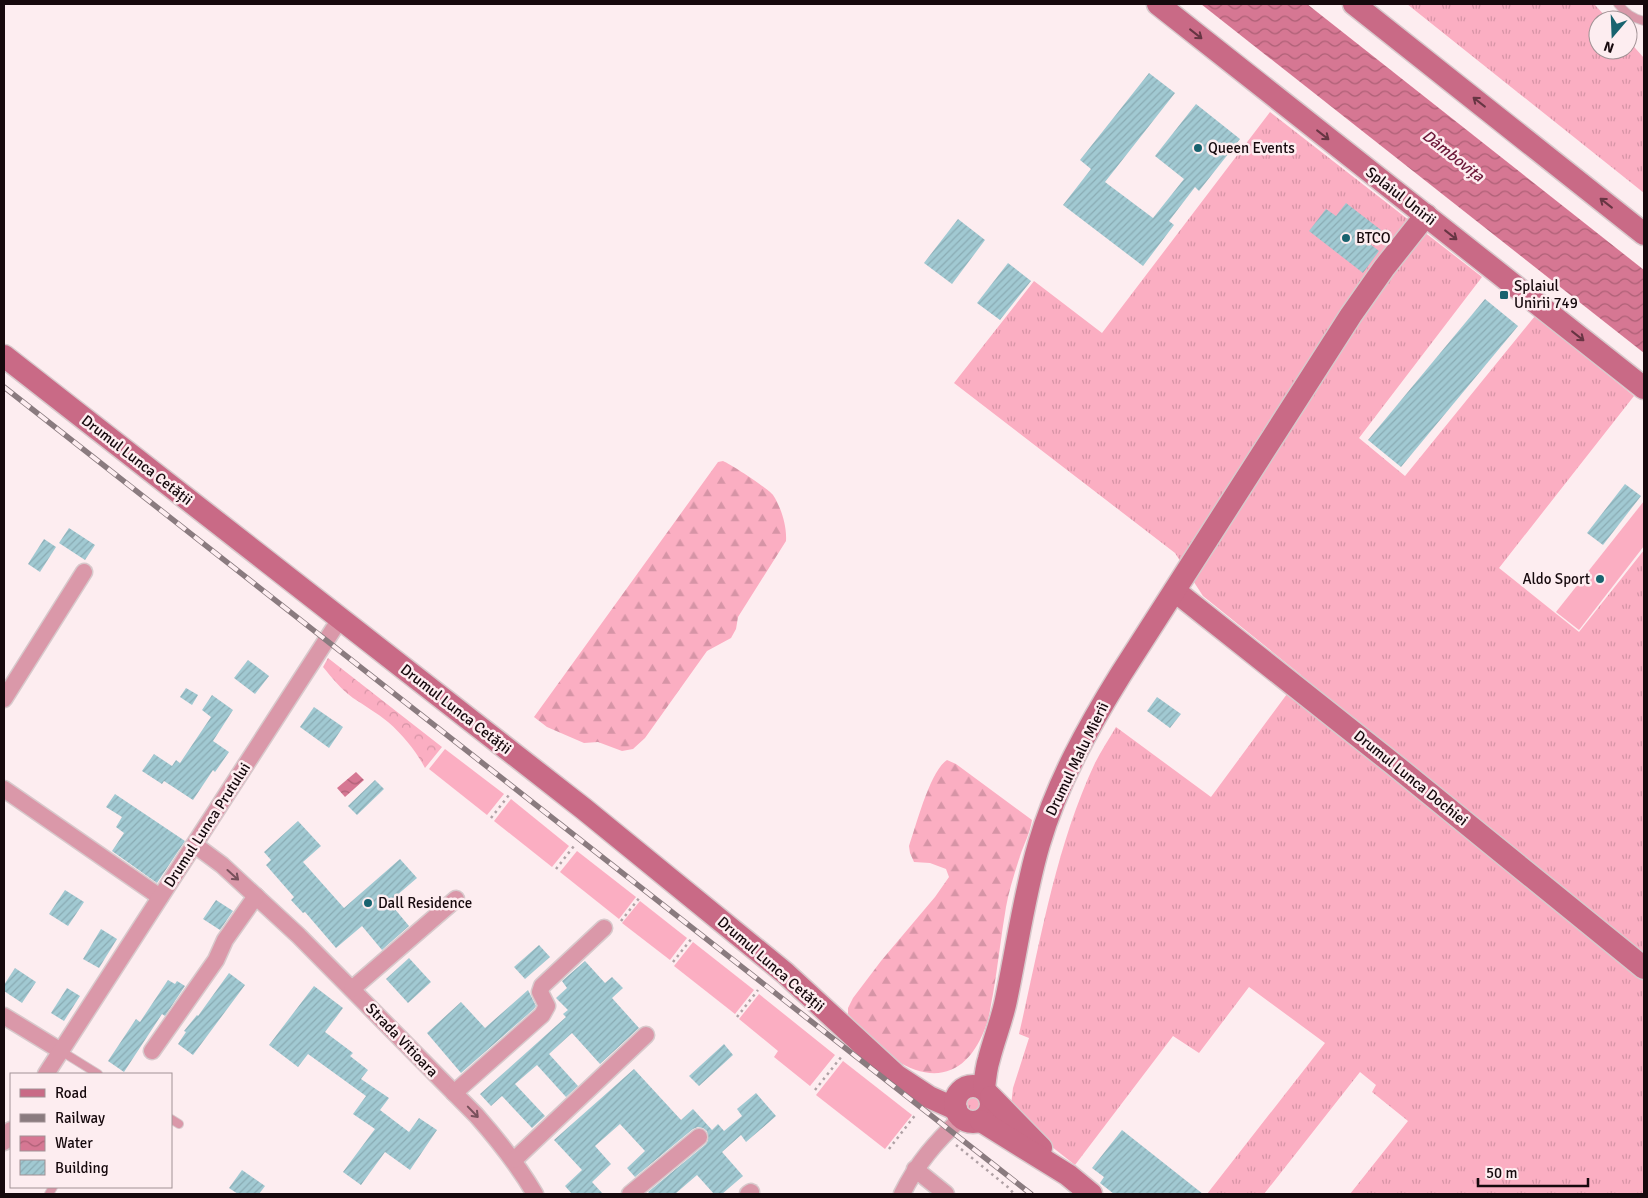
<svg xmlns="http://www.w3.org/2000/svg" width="1648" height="1198" font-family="Signika,sans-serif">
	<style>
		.grass { fill: url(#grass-tufts) }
		.forest { fill: url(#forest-firs) }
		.park { fill: url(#park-crowns) }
		.garden { fill: #fbaec2 }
		.water { fill: url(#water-waves) }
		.building { fill: url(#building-hatch) }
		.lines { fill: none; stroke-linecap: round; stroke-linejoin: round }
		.lane-casing { stroke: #d8c9cc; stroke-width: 10 }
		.street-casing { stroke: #d8c9cc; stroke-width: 19 }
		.secondary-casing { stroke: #d8c9cc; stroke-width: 25 }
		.path { stroke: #b0a1a5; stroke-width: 2.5; stroke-dasharray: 2.5 4; stroke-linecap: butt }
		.lane { stroke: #da98a9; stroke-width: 8 }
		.street { stroke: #da98a9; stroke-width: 16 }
		.secondary { stroke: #c96a86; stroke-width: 22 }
		.rail-casing { stroke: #8a7b7f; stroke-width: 5.5 }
		.rail { stroke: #fdedf0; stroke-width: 4; stroke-dasharray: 11; stroke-linecap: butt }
		.oneway { stroke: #673543 }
		.oneway2 { stroke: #78505b }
		.poi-dot { fill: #18636f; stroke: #fdedf0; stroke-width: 2 }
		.labels { text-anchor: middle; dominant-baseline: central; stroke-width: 5; stroke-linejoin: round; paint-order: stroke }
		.poi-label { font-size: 15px; fill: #16090d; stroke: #fdedf0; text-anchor: start }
		.street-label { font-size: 15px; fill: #16090d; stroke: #fdedf0 }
		.water-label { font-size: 16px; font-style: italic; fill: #6c1738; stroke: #fdedf0 }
	</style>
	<defs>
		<pattern id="grass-tufts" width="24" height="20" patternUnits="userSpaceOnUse" patternTransform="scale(1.25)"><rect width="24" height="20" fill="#fbaec2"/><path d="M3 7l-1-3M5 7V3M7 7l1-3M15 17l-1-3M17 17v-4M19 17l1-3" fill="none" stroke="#d694a6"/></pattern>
		<pattern id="forest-firs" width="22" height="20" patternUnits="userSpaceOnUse" patternTransform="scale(1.25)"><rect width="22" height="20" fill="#fbaec2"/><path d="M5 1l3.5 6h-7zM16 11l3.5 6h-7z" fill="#d694a6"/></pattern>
		<pattern id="park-crowns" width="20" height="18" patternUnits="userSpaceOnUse" patternTransform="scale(1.25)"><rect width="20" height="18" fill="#fbaec2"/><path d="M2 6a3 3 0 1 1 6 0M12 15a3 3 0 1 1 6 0" fill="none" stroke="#d694a6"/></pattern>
		<pattern id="water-waves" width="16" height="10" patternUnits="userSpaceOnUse" patternTransform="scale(1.25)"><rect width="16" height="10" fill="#d67793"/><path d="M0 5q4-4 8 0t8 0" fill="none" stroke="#ad6076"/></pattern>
		<pattern id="building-hatch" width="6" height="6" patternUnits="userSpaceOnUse" patternTransform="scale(1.25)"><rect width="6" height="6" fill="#a1c9d2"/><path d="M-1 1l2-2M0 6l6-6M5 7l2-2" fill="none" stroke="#8aabb3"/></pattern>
	</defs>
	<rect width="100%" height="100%" fill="#fdedf0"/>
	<g class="grass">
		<path d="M1407,4H1594L1609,20H1598V50H1628V40L1644,58V193Z"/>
		<path d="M1270,112L1482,277L1359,438L1405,476L1535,316L1634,396L1499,568L1579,632L1644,550V1194H1350L1408,1121L1372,1092L1376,1085L1360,1072L1264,1194H1207L1325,1043L1249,987L1199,1053L1173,1036L1075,1165L1042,1139L1011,1105L1013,1088L1029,1038L1019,1034C1040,944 1055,848 1095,763C1101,751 1109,739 1116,727L1211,797L1301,675L1203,596L1175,553L954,383L1034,281L1102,333Z"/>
		<circle cx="973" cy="1104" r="10"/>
	</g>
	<g class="forest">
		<path d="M723,461C732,465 767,488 773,495C781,507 787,526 786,541L738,617L736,629L731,638L707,651L645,738L633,749L622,751L598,742L584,743L547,727L534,717L718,462Z"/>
		<path d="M947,760L956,764L1032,820C1030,833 1024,844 1020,856C1015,872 1009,890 1006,907C1001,936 998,965 993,994C991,1003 990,1014 987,1023C971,1071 938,1088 894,1059C877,1048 863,1030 848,1014V1008L853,998L881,961L935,897L949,877L946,869L930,863L914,862L910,853L909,846C916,826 930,771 947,760Z"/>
	</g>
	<path class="park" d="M328,658L442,747L425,768C416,751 403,735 388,722C377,713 365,706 353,698C341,689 332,678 323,667Z"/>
	<g class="garden">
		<path d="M1644,501V546L1579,630L1556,612Z"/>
		<path d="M445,749L504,794L487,815L429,769Z"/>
		<path d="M511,799L569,846L552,867L494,821Z"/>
		<path d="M577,851L636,897L619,919L560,872Z"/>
		<path d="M640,901L687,938L670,960L622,923Z"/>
		<path d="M693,942L754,990L735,1014L674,966Z"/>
		<path d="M759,994L835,1055L810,1086L774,1057L778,1051L739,1019Z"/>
		<path d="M843,1061L912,1115L885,1149L816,1095Z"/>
	</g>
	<g class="water">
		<path d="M1201,4H1307L1644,270V353Z"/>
		<path d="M356,772L364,780L345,797L337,788Z"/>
	</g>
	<g class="building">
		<path d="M1149,73L1175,93L1105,182L1153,218L1184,179L1155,156L1196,104L1240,139L1199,191L1195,187L1169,221L1174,225L1143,266L1063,205L1091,169L1080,160Z"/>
		<path d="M1346,203L1381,230L1370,244L1379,251L1363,273L1309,231L1326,209L1336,216Z"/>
		<path d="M958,219L985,240L952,284L924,263Z"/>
		<path d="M1008,263L1031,281L1000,320L977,303Z"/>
		<path d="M1485,299L1518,326L1401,467L1368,440Z"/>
		<path d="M1625,484L1641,496L1603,545L1587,533Z"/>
		<path d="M69,528L95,545L85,560L59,543Z"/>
		<path d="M44,539L56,547L40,572L28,564Z"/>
		<path d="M248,660L269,676L255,694L234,678Z"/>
		<path d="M186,688L198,695L192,705L180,697Z"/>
		<path d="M212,695L233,710L213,741L229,752L215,772L213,770L193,800L164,781L162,784L142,771L154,754L172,766L176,760L180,763L211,717L202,710Z"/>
		<path d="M1157,697L1181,714L1170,728L1147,711Z"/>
		<path d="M314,707L343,727L329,748L300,727Z"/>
		<path d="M375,780L384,789L357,815L348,806Z"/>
		<path d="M115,794L185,841L157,883L112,851L124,833L116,827L122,817L106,807Z"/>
		<path d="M298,821L321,846L303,862L344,908L400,859L417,878L389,902L409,926L382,950L362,926L336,948L305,912L303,913L291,900L294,897L266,865L271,860L264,852Z"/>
		<path d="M65,890L84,902L68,926L49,914Z"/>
		<path d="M216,900L233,911L220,930L203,919Z"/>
		<path d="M101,929L117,939L99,968L83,959Z"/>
		<path d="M539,945L550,957L525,979L514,967Z"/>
		<path d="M409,958L431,982L408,1003L386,979Z"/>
		<path d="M585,961L605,983L612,977L623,988L612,998L639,1028L600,1064L572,1033L549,1054L578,1086L566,1097L537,1065L515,1084L545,1116L532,1128L502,1096L491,1106L480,1094L566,1017L563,1014L568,1010L556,998L567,988L562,981Z"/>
		<path d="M15,968L36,982L22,1003L4,991V985Z"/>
		<path d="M229,973L245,985L193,1055L178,1044L186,1032L184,1031L197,1015L198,1016Z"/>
		<path d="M168,980L175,984L177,981L185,986L165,1016L162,1014L124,1072L108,1061L136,1019L140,1022Z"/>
		<path d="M314,986L343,1008L325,1032L353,1053L350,1056L368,1070L361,1079L389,1098L380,1110L409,1132L419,1118L437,1130L410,1170L385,1152L361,1185L343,1172L375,1129L353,1114L366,1096L308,1054L298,1067L269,1045Z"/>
		<path d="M67,988L80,996L64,1021L51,1013Z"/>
		<path d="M528,990L536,1006L534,1009L461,1073L427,1033L461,1002L485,1028Z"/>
		<path d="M724,1044L733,1055L699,1086L689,1076Z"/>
		<path d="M634,1069L681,1120L693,1109L712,1130L718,1124L724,1131L742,1116L737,1109L756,1093L776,1116L746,1142L741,1135L722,1152L743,1176L722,1194H714L697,1175L675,1194H650L648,1192L706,1144L708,1140L707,1131L703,1128L698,1127L693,1129L635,1177L627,1168L645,1151L620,1124L595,1146L611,1164L592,1182L603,1194H572L565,1186L582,1170L554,1140Z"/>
		<path d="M1122,1130L1203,1194H1114L1100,1183L1104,1177L1092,1168Z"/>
		<path d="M242,1170L265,1186L259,1194H238L229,1188Z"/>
	</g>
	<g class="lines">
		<g class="lane-casing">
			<g id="lane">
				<path d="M1618,4C1626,13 1632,18 1644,21"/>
				<path d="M61,1051L98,1074"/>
				<path d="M171,1119L179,1124"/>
				<path d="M49,1194L53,1187"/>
			</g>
		</g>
		<g class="street-casing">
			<g id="street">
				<path d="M4,699L84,572"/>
				<path d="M4,789L160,897"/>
				<path d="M195,845L222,865L299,936L476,1115C498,1140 518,1165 535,1194"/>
				<path d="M352,989L456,899"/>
				<path d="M4,1016L61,1051"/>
				<path d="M152,1051L216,960L225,940L256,896"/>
				<path d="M46,1074L340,619"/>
				<path d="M454,1093L542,1015L547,1006L540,992L542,986L604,928"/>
				<path d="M4,1142L11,1130"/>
				<path d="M514,1160L646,1035"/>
				<path d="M915,1169L946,1194"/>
				<path d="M630,1194L699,1137"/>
				<path d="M748,1194L751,1192"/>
				<path d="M902,1194C917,1163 936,1142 961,1118"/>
			</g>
		</g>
		<g class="secondary-casing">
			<g id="secondary">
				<path d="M1158,4L1644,388"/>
				<path d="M1354,4L1644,234"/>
				<path d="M4,356L584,809L785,973L897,1076L929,1097L956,1109"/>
				<path d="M1175,591L1392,763L1644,968"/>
				<circle cx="973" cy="1104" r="18"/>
				<path d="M984,1089C985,1079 986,1068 989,1059C994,1039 1002,1020 1006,1000C1017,948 1024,895 1039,844C1057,783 1088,727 1121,674L1351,315L1384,268L1426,215"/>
				<path d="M991,1097L1041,1148"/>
				<path d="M981,1121L1068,1175L1091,1194"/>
			</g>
		</g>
		<g class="path">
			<path d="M491,818L509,795"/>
			<path d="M556,869L574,846"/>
			<path d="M621,921L640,897"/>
			<path d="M673,962L692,938"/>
			<path d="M737,1017L758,990"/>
			<path d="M815,1090L842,1056"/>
			<path d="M956,1145L1009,1188L1014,1194"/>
			<path d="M889,1149L916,1114"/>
		</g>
		<use href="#lane" class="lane"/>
		<use href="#street" class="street"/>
		<use href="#secondary" class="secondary"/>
		<g class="rail-casing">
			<path id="rail" d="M4,387L1031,1194"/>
		</g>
		<use href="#rail" class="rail"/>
	</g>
	<defs><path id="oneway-shaft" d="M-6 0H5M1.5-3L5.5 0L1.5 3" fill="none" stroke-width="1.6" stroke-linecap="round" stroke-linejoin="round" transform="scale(1.25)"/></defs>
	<g class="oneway">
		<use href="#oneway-shaft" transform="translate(1196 34) rotate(38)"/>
		<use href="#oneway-shaft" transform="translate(1479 102) rotate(-142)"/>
		<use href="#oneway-shaft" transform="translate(1323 135) rotate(38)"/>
		<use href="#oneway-shaft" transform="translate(1606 203) rotate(-142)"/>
		<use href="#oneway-shaft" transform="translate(1451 235) rotate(38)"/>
		<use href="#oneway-shaft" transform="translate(1578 336) rotate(38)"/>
	</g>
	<g class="oneway2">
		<use href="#oneway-shaft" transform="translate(233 875) rotate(42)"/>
		<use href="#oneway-shaft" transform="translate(473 1112) rotate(46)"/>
	</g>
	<g class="poi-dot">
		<circle cx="1198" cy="148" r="5"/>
		<circle cx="1346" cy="238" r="5"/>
		<rect x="1499" y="290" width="10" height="10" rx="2.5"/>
		<circle cx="1600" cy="579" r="5"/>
		<circle cx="368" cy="903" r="5"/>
	</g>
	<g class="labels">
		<g class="poi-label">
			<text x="1208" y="148">Queen Events</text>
			<text x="1356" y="238">BTCO</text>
			<text x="1514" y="286">Splaiul<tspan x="1514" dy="17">Unirii 749</tspan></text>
			<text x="1590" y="579" text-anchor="end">Aldo Sport</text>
			<text x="378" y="903">Dall Residence</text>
		</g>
		<g class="street-label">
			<text transform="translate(1401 196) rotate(38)">Splaiul Unirii</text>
			<text transform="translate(137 460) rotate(38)">Drumul Lunca Cetății</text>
			<text transform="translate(456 709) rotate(38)">Drumul Lunca Cetății</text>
			<text transform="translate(1077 759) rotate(-64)">Drumul Malu Mierii</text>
			<text transform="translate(1411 778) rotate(39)">Drumul Lunca Dochiei</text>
			<text transform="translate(207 825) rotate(-57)">Drumul Lunca Prutului</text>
			<text transform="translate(771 964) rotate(41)">Drumul Lunca Cetății</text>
			<text transform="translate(402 1040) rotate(46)">Strada Vitioara</text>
		</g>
		<g class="water-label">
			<text transform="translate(1453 156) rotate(38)">Dâmbovița</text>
		</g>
	</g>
	<rect width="1648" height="1198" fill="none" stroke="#16090d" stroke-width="10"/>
	<rect x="10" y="1073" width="162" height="115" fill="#fdedf0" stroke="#a19295"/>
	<rect x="20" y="1089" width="25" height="8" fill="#c96a86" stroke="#a19295"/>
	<text x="55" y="1098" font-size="15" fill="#16090d">Road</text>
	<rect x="20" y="1114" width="25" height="8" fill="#8a7b7f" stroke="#a19295"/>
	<text x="55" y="1123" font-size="15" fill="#16090d">Railway</text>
	<rect x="20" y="1136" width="25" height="15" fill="url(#water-waves)" stroke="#a19295"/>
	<text x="55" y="1148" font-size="15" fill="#16090d">Water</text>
	<rect x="20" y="1160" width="25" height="15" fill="url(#building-hatch)" stroke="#a19295"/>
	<text x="55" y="1173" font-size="15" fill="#16090d">Building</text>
	<g transform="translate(1613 35) rotate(199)"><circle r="24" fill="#fdedf0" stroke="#a19295"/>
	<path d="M0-4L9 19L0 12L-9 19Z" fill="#18636f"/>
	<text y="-8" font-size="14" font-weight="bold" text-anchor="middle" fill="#16090d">N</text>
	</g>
	<path d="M1478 1178v8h110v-8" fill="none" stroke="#16090d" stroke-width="2.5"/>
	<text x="1486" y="1178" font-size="15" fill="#16090d" stroke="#fdedf0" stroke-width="4" paint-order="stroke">50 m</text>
</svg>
